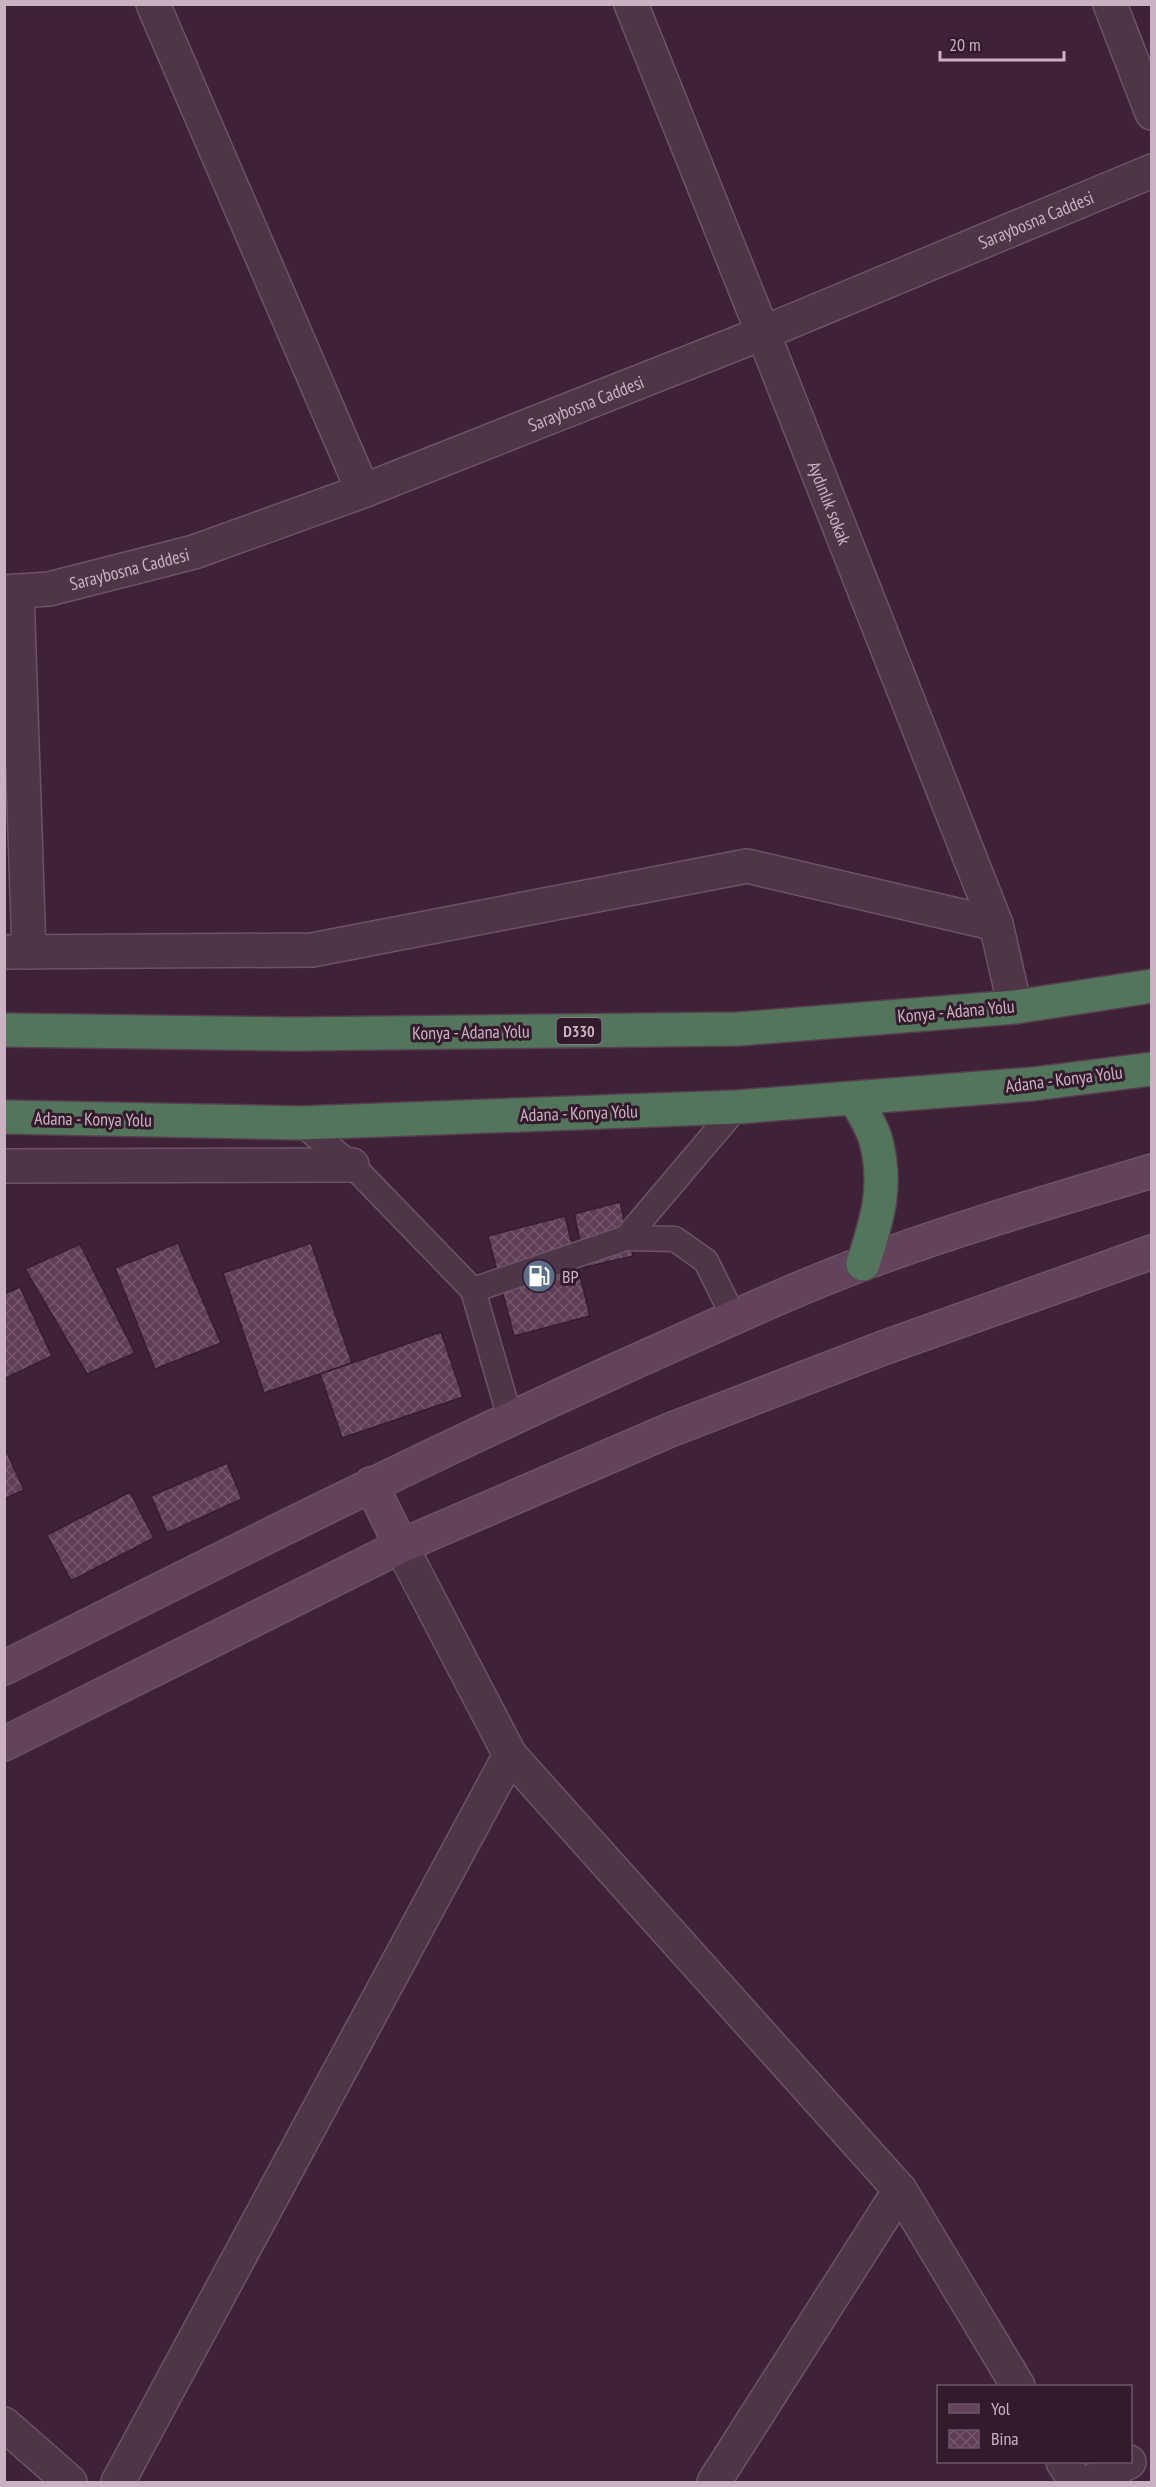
<svg xmlns="http://www.w3.org/2000/svg" width="1156" height="2487" font-family="'PT Sans Narrow',sans-serif">
	<style>
		.building { fill: url(#building-cross-hatch); stroke: #351d2f; stroke-width: 1.5 }
		.lines { fill: none; stroke-linecap: round; stroke-linejoin: round }
		.lane-casing { stroke: #6c5466; stroke-width: 27 }
		.street-casing { stroke: #6c5466; stroke-width: 36 }
		.secondary-casing { stroke: #6c5466; stroke-width: 36 }
		.highway-casing { stroke: #563e50; stroke-width: 36 }
		.lane { stroke: #4e3648; stroke-width: 24 }
		.street { stroke: #4e3648; stroke-width: 33 }
		.secondary { stroke: #624359; stroke-width: 33 }
		.highway { stroke: #52755c; stroke-width: 33 }
		.labels { text-anchor: middle; dominant-baseline: central; stroke-width: 6; stroke-linejoin: round; paint-order: stroke }
		.shield { fill: #331b2d; stroke: #9d8496; stroke-width: 1.5 }
		.shield-label { font-size: 16px; font-weight: bold; fill: #cab1c3 }
		.street-label { font-size: 18px; fill: #cab1c3; stroke: #331b2d }
		.poi-label { font-size: 18px; fill: #cab1c3; stroke: #331b2d; text-anchor: start }
	</style>
	<defs>
		<pattern id="building-cross-hatch" width="8" height="8" patternUnits="userSpaceOnUse" patternTransform="scale(1.5)"><rect width="8" height="8" fill="#5f3d57"/><path d="M0 0l8 8M0 8l8-8" fill="none" stroke="#75576e"/></pattern>
	</defs>
	<rect width="100%" height="100%" fill="#3f2238"/>
	<g class="building">
		<path d="M620,1202L633,1256L586,1267L574,1214Z"/>
		<path d="M565,1216L590,1316L514,1336L488,1236Z"/>
		<path d="M178,1243L221,1343L155,1369L115,1268Z"/>
		<path d="M311,1243L352,1363L264,1393L223,1273Z"/>
		<path d="M80,1244L135,1353L87,1374L25,1269Z"/>
		<path d="M20,1287L52,1356L4,1379V1294Z"/>
		<path d="M441,1332L463,1397L342,1438L320,1374Z"/>
		<path d="M4,1446L24,1490L4,1499Z"/>
		<path d="M227,1463L242,1499L167,1533L151,1496Z"/>
		<path d="M130,1492L154,1538L71,1581L47,1535Z"/>
	</g>
	<g class="lines">
		<g class="lane-casing">
			<g id="lane">
				<path d="M300,1123L352,1165L473,1290L626,1238L737,1107"/>
				<path d="M626,1238L675,1239L706,1261L734,1318"/>
				<path d="M473,1290L510,1418"/>
			</g>
		</g>
		<g class="street-casing">
			<g id="street">
				<path d="M153,4L363,491"/>
				<path id="s1" d="M631,4L763,333L996,924L1015,1007"/>
				<path d="M1110,4L1152,113"/>
				<path d="M17,591L29,952"/>
				<path id="s2" d="M4,592L49,589L194,552L363,491L763,333L1152,171"/>
				<path d="M4,952L312,950L747,866L996,924"/>
				<path d="M4,1166L352,1165"/>
				<path d="M401,1546L510,1755L900,2190L1018,2386"/>
				<path d="M4,2424L70,2482"/>
				<path d="M1063,2462L1076,2482"/>
				<path d="M118,2482L510,1755"/>
				<path d="M714,2482L900,2190"/>
				<path d="M1090,2482L1129,2462"/>
			</g>
		</g>
		<g class="secondary-casing">
			<g id="secondary">
				<path d="M371,1484L401,1546"/>
				<path d="M4,1668C209,1565 413,1462 621,1368C702,1332 782,1294 864,1263C958,1228 1055,1200 1152,1171"/>
				<path d="M4,1744L401,1546L670,1430L883,1348L1152,1252"/>
			</g>
		</g>
		<g class="highway-casing">
			<g id="highway">
				<path d="M4,1030L296,1034L738,1029L1015,1007L1152,986"/>
				<path d="M856,1099C862,1112 872,1126 876,1141C888,1187 877,1220 863,1264"/>
				<path d="M4,1117L300,1123L737,1107L1033,1084L1152,1069"/>
			</g>
		</g>
		<use href="#lane" class="lane"/>
		<use href="#street" class="street"/>
		<use href="#secondary" class="secondary"/>
		<use href="#highway" class="highway"/>
	</g>
	<defs>
		<g id="fuel-disc" transform="scale(1.725)"><circle r="9.5" fill="#5c6f8a" stroke="#331b2d"/><path d="M-5.5-6h7V0h2V4h1.3V-2.5L3-4.5l.8-.8L6-3V5H2.5V1h-1V6h-7ZM-4.2-4.7v3.2H.2V-4.7Z" fill="#fff"/></g>
	</defs>
	<g fill-rule="evenodd">
		<use href="#fuel-disc" x="539" y="1276"/>
	</g>
	<g class="labels">
		<rect class="shield" x="556.5" y="1018" width="45" height="26" rx="4.5"/>
		<g class="shield-label">
			<text x="579" y="1031">D330</text>
		</g>
		<g class="street-label">
			<text stroke="none"><textPath href="#s2" startOffset="1100">Saraybosna Caddesi</textPath></text>
			<text stroke="none"><textPath href="#s2" startOffset="614">Saraybosna Caddesi</textPath></text>
			<text stroke="none"><textPath href="#s1" startOffset="537">Aydınlık sokak</textPath></text>
			<text stroke="none"><textPath href="#s2" startOffset="128">Saraybosna Caddesi</textPath></text>
			<text transform="translate(956 1011) rotate(-5)">Konya - Adana Yolu</text>
			<text transform="translate(471 1032) rotate(-1)">Konya - Adana Yolu</text>
			<text transform="translate(1064 1079) rotate(-7)">Adana - Konya Yolu</text>
			<text transform="translate(579 1113) rotate(-2)">Adana - Konya Yolu</text>
			<text transform="translate(93 1119) rotate(1)">Adana - Konya Yolu</text>
		</g>
		<g class="poi-label">
			<text x="562" y="1276">BP</text>
		</g>
	</g>
	<rect width="1156" height="2487" fill="none" stroke="#cab1c3" stroke-width="12"/>
	<rect x="937" y="2385" width="195" height="78" fill="#331b2d" stroke="#6f5769" stroke-width="1.5"/>
	<rect x="949" y="2404" width="30" height="9" fill="#624359" stroke="#6f5769" stroke-width="1.5"/>
	<text x="991" y="2415" font-size="18" fill="#cab1c3">Yol</text>
	<rect x="949" y="2430" width="30" height="18" fill="url(#building-cross-hatch)" stroke="#6f5769" stroke-width="1.5"/>
	<text x="991" y="2445" font-size="18" fill="#cab1c3">Bina</text>
	<path d="M940 51v9h124v-9" fill="none" stroke="#cab1c3" stroke-width="3"/>
	<text x="949" y="51" font-size="18" fill="#cab1c3" stroke="#331b2d" stroke-width="4.5" paint-order="stroke">20 m</text>
</svg>
